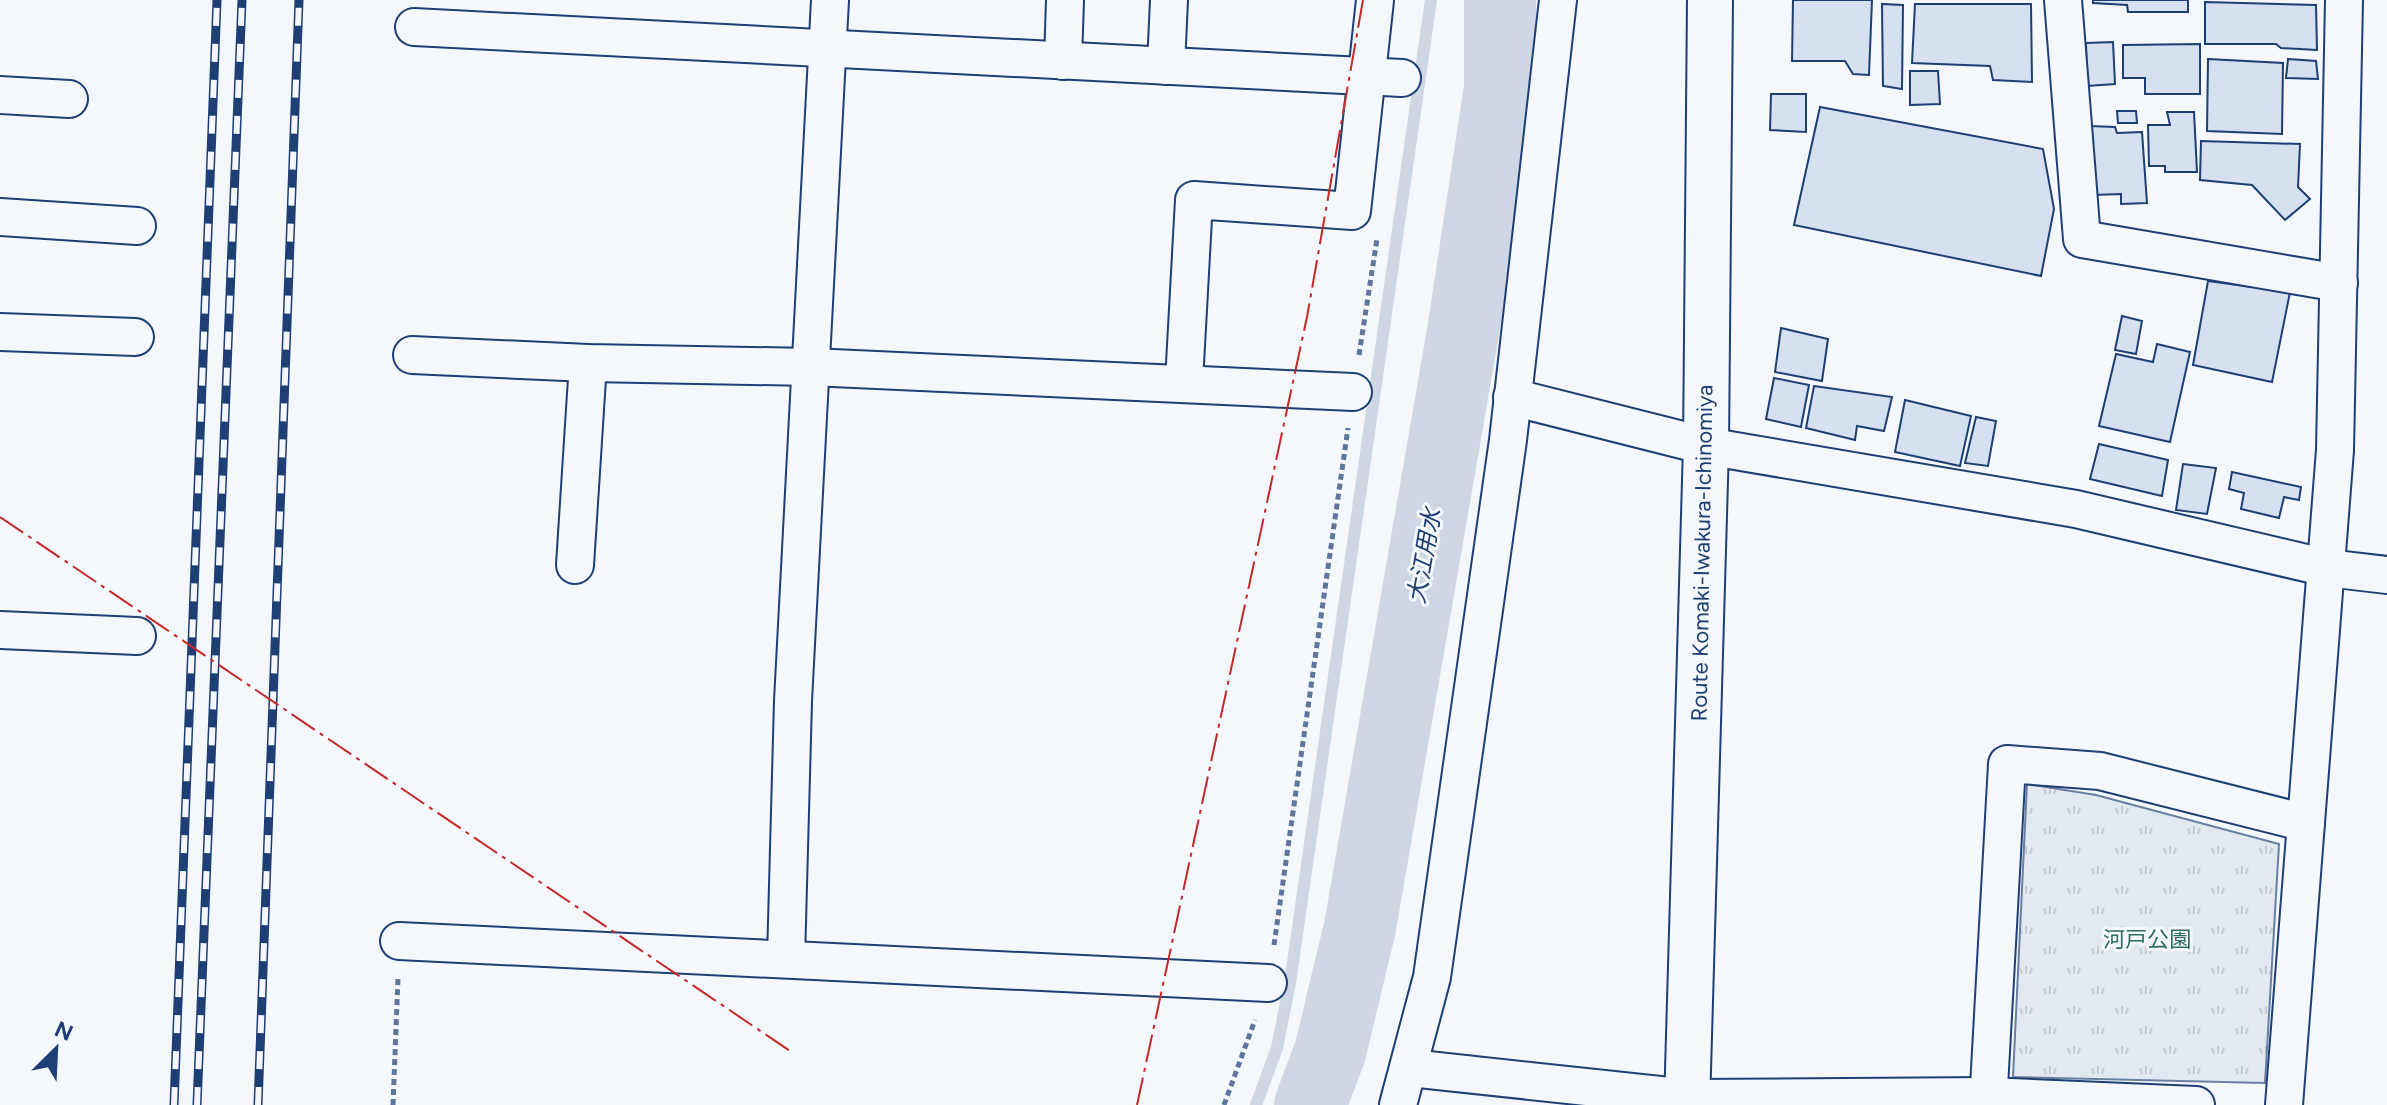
<svg xmlns="http://www.w3.org/2000/svg" width="2387" height="1105" font-family="Figtree,'Noto Sans JP',sans-serif">
	<style>
		.park { fill: url(#park-tufts); stroke: #687fa3; stroke-width: 2 }
		.lines { fill: none; stroke-linecap: round; stroke-linejoin: round }
		.stream { stroke: #cfd7e4; stroke-width: 12 }
		.river { stroke: #cfd7e4; stroke-width: 72 }
		.building { fill: #d5e0f0; stroke: #1d3f73; stroke-width: 2 }
		.minor-casing { stroke: #1d3f73; stroke-width: 40 }
		.secondary-casing { stroke: #1d3f73; stroke-width: 48 }
		.path { stroke: #5e769c; stroke-width: 5; stroke-dasharray: 6 4; stroke-linecap: butt }
		.minor { stroke: #f4f7fb; stroke-width: 36 }
		.secondary { stroke: #f4f7fb; stroke-width: 44 }
		.rail-casing { stroke: #1d3f73; stroke-width: 9 }
		.rail { stroke: #f4f7fb; stroke-width: 6; stroke-dasharray: 18; stroke-linecap: butt }
		.power { stroke: #c62828; stroke-width: 2; stroke-dasharray: 28 6 4 6; stroke-linecap: butt }
		.labels { text-anchor: middle; dominant-baseline: central; stroke-width: 6; stroke-linejoin: round; paint-order: stroke }
		.street-label { font-size: 22px; fill: #1d3f73; stroke: #f4f7fb }
		.park-label { font-size: 22px; fill: #2c6c60; stroke: #f4f7fb }
		.water-label { font-size: 24px; font-style: italic; fill: #1d3f73; stroke: #f4f7fb }
	</style>
	<defs>
		<pattern id="park-tufts" width="24" height="20" patternUnits="userSpaceOnUse" patternTransform="scale(2)"><rect width="24" height="20" fill="#e3e9f0"/><path d="M3 7l-1-3M5 7V3M7 7l1-3M15 17l-1-3M17 17v-4M19 17l1-3" fill="none" stroke="#c2c9d1"/></pattern>
	</defs>
	<rect width="100%" height="100%" fill="#f4f7fb"/>
	<path class="park" d="M2027,784L2096,795L2279,844L2265,1083L2013,1077Z"/>
	<g class="lines">
		<path class="stream" d="M1256,1105L1277,1048L1290,983L1431,0"/>
		<path class="river" d="M1310,1105L1330,1052L1360,927L1463,332L1500,88V0"/>
	</g>
	<g class="building">
		<path d="M1793,0H1872L1869,75L1853,74L1845,61H1792Z"/>
		<path d="M2093,0H2188V12H2128L2127,5L2093,3Z"/>
		<path d="M2205,2L2316,5L2317,50L2281,48L2276,44H2205Z"/>
		<path d="M1882,4L1903,5L1902,89L1883,86Z"/>
		<path d="M1915,4H2031L2032,82L1993,80L1990,66L1912,63Z"/>
		<path d="M2113,42L2115,84L2087,86L2086,43Z"/>
		<path d="M2200,44V94H2145V78H2123V45Z"/>
		<path d="M2208,59L2283,63L2282,134L2207,131Z"/>
		<path d="M2288,59L2316,61L2318,79L2286,78Z"/>
		<path d="M1910,71H1938L1940,104L1910,105Z"/>
		<path d="M1771,94H1806V132L1770,130Z"/>
		<path d="M1820,107L2043,149L2054,209L2041,276L1794,225Z"/>
		<path d="M2117,111H2136L2137,123H2118Z"/>
		<path d="M2167,112H2194L2197,172H2165V166H2149L2148,125H2170Z"/>
		<path d="M2089,126L2115,127L2117,133L2142,132L2147,203L2121,204V194L2093,195Z"/>
		<path d="M2201,141L2300,144L2298,187L2310,199L2285,220L2252,185L2200,180Z"/>
		<path d="M2208,281L2290,292L2272,382L2193,365Z"/>
		<path d="M2122,316L2142,321L2136,354L2115,350Z"/>
		<path d="M1781,328L1828,339L1822,381L1775,372Z"/>
		<path d="M2157,344L2190,352L2170,442L2099,426L2116,354L2153,362Z"/>
		<path d="M1774,378L1809,385L1801,427L1766,419Z"/>
		<path d="M1814,386L1892,397L1884,431L1857,426L1855,440L1806,428Z"/>
		<path d="M1905,400L1971,416L1960,466L1895,452Z"/>
		<path d="M1976,417L1996,421L1988,466L1965,463Z"/>
		<path d="M2099,444L2168,460L2162,496L2090,479Z"/>
		<path d="M2183,464L2216,468L2207,514L2176,510Z"/>
		<path d="M2232,472L2301,487L2299,500L2284,497L2279,518L2241,509L2244,493L2229,489Z"/>
	</g>
	<g class="lines">
		<g class="minor-casing">
			<g id="minor">
				<path d="M2063,0L2082,239L2339,283"/>
				<path d="M414,27L1402,78"/>
				<path d="M1063,61L1065,0"/>
				<path d="M1166,66L1169,0"/>
				<path d="M0,95L69,99"/>
				<path d="M0,217L137,226"/>
				<path d="M0,332L135,337"/>
				<path d="M412,355L588,363L811,367L1353,392"/>
				<path d="M1184,382L1194,200L1352,211L1375,0"/>
				<path d="M1512,397L1706,446L2076,509L2327,568L2387,575"/>
				<path d="M575,565L588,363"/>
				<path d="M0,630L137,636"/>
				<path d="M399,941L1268,983"/>
				<path d="M786,959L793,701L830,0"/>
				<path d="M1410,1068L1688,1098L1988,1096L2196,1105"/>
				<path d="M1398,1105L1432,977L1508,440L1558,0"/>
				<path d="M1988,1105L2007,764L2100,771L2306,823"/>
				<path d="M2284,1105L2335,450L2344,0"/>
			</g>
		</g>
		<g class="secondary-casing">
			<path id="secondary" d="M1687,1105L1706,446L1710,0"/>
		</g>
		<g class="path">
			<path d="M1359,355L1377,239"/>
			<path d="M1274,945L1348,428"/>
			<path d="M393,1105L398,978"/>
			<path d="M1224,1105L1255,1020"/>
		</g>
		<use href="#minor" class="minor"/>
		<use href="#secondary" class="secondary"/>
		<g class="rail-casing">
			<g id="rail">
				<path d="M174,1105L217,0"/>
				<path d="M197,1105L242,0"/>
				<path d="M258,1105L299,0"/>
			</g>
		</g>
		<use href="#rail" class="rail"/>
		<g class="power">
			<path d="M0,517L793,1053"/>
			<path d="M1137,1105L1307,317L1363,0"/>
		</g>
	</g>
	<g class="labels">
		<g class="street-label">
			<text transform="translate(1702 553) rotate(-89)">Route Komaki-Iwakura-Ichinomiya</text>
		</g>
		<g class="park-label">
			<text x="2147" y="939">河戸公園</text>
		</g>
		<g class="water-label">
			<text transform="translate(1424 556) rotate(-80)">大江用水</text>
		</g>
	</g>
	<g transform="translate(56 1049) rotate(24)" stroke="#f4f7fb" stroke-width="6" paint-order="stroke">
	<path d="M0-6L14 30L0 20L-14 30Z" fill="#1d3f73"/>
	<text y="-12" font-size="22" font-weight="bold" text-anchor="middle" fill="#1d3f73">N</text>
	</g>
</svg>
